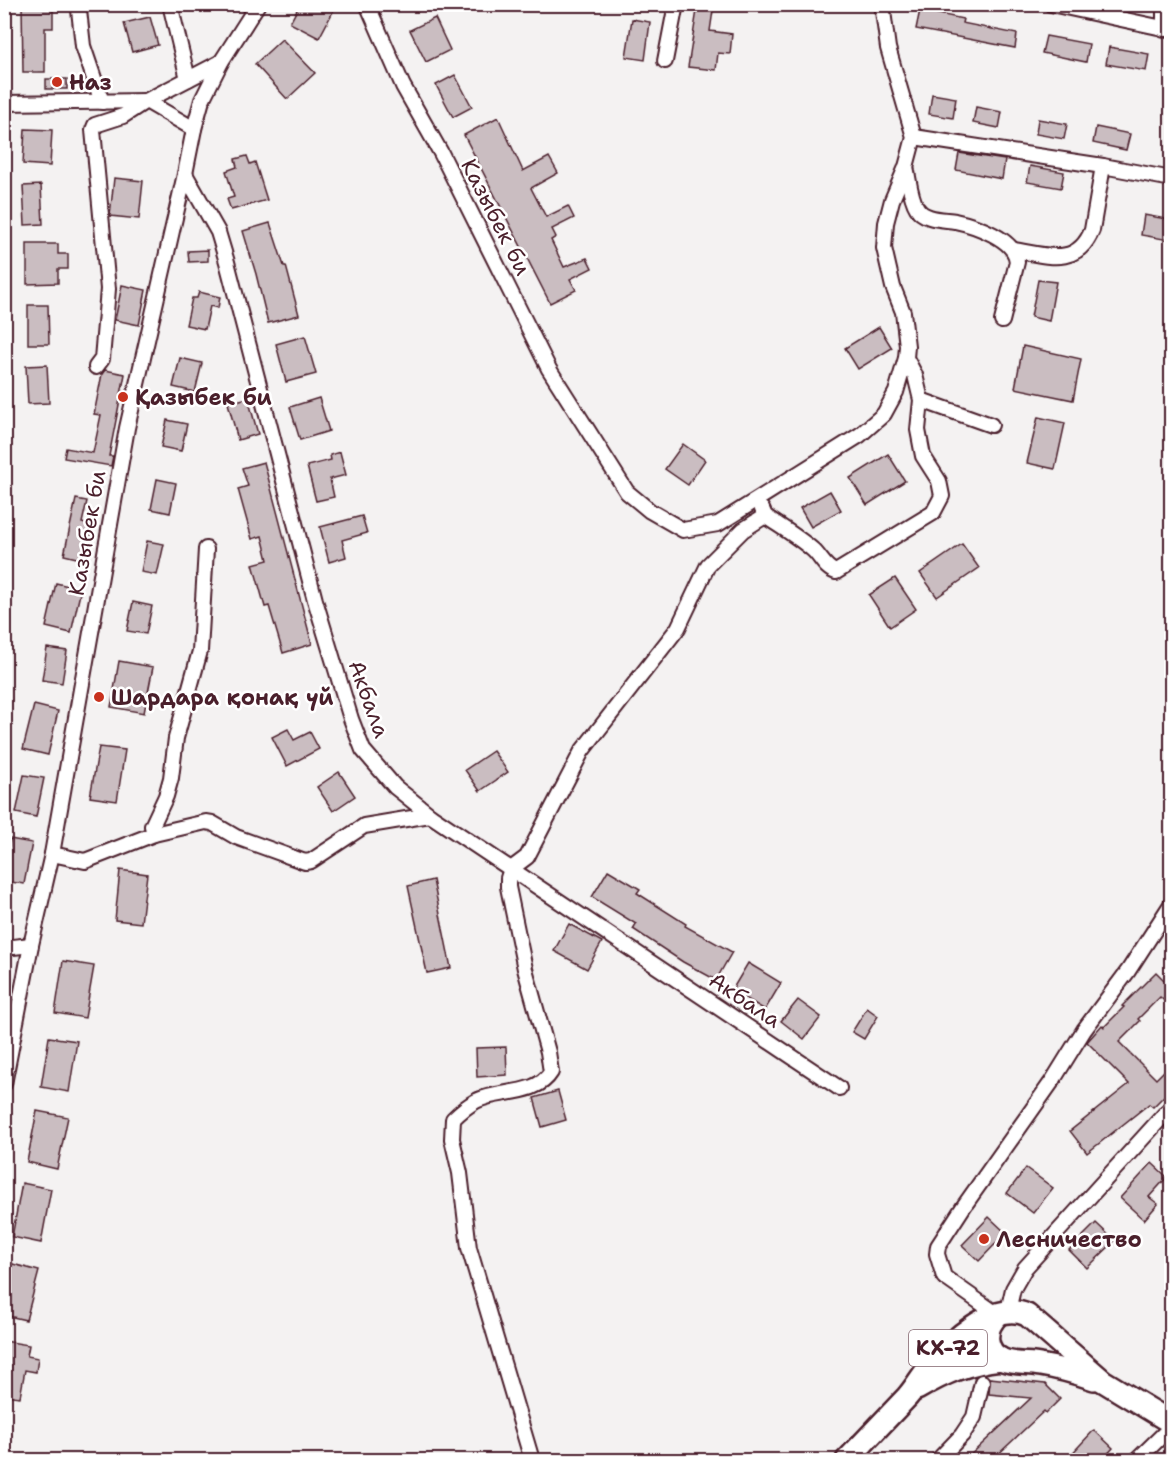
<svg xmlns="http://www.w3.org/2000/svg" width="1176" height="1465" font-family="'Shantell Sans',sans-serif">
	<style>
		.building { fill: #cabdc1; stroke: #4a1f2b; stroke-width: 1.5 }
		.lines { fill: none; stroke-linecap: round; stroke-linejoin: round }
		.street-casing { stroke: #4a1f2b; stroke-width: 18 }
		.primary-casing { stroke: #4a1f2b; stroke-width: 26 }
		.street { stroke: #fff; stroke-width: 14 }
		.primary { stroke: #fff; stroke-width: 21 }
		.poi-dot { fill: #c8321e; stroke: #fff; stroke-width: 2 }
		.labels { text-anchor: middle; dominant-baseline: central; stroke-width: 5; stroke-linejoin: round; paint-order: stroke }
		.shield { fill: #fff; stroke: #80626b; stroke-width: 1.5 }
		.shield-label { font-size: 21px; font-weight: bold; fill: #4a1f2b }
		.poi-label { font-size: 22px; font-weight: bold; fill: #4a1f2b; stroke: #fff; text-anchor: start }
		.street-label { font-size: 22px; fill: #4a1f2b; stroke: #fff }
	</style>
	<rect width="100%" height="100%" fill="#f4f2f2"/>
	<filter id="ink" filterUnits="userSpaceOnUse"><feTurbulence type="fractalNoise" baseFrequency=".0167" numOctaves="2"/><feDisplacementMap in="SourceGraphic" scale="12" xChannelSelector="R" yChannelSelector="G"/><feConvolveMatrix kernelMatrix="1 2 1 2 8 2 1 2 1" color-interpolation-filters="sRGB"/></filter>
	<g filter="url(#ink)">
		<g class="building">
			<path d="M22,4H53V28H45V72H23Z"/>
			<path d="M300,4H337L319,38L290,23Z"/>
			<path d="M698,4H714L710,31L732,34L730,54L718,53L716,70L688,67Z"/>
			<path d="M920,10L963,19L962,23L1017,34L1015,48L916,29Z"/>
			<path d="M150,17L158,45L132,52L124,23Z"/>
			<path d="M435,18L450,50L426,62L410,30Z"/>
			<path d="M632,19L650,22L645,60L626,57Z"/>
			<path d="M1046,36L1089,44L1086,62L1042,53Z"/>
			<path d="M282,39L315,73L287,99L255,64Z"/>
			<path d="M1109,47L1149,54L1146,71L1106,64Z"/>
			<path d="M455,75L472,107L453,117L436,85Z"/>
			<rect x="46" y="79" width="21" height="10"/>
			<path d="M932,94L956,98L953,118L929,114Z"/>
			<path d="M976,107L1002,112L999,128L973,123Z"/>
			<path d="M498,117L523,171L549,157L558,173L531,188L546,217L568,206L574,218L552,229L556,237L551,240L564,267L587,258L592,268L570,279L576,290L550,303L464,135Z"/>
			<path d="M1038,119L1067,124L1064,139L1036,134Z"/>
			<path d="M1096,127L1130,134L1126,150L1093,143Z"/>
			<path d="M25,129L52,130L50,166L23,164Z"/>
			<path d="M959,153L1005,160L1002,179L956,170Z"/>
			<path d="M247,156L250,164L255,162L267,200L231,210L227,199L234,197L226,171L237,167L235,159Z"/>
			<path d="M1030,166L1064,172L1061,188L1027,182Z"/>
			<path d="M114,178L143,181L139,219L110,216Z"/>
			<path d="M41,185L43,224L25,225L23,186Z"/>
			<path d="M1144,215L1172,220L1169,240L1141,235Z"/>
			<path d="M270,223L284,266H286L299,315L268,323L256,274L243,231Z"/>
			<path d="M27,244H58V254H68V269H58V283L27,284Z"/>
			<path d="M208,250V261L189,262L188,251Z"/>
			<path d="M1038,280L1056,282L1049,321L1031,317Z"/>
			<path d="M122,285L146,290L139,325L115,320Z"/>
			<path d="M199,292L220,297L218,308L210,306L205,329L186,325L192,298H197Z"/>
			<path d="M28,305H48L49,344H28Z"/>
			<path d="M879,327L892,348L858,369L845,348Z"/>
			<path d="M305,336L316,374L286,382L276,344Z"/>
			<path d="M1023,346L1081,359L1073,400L1015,388Z"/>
			<path d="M180,358L202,363L195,392L173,387Z"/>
			<path d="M47,365L49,403L28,404L26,366Z"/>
			<path d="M105,370L125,374L109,456H113L111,466L64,458L66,448L93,453L101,415L94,414L102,374Z"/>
			<path d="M248,398L258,434L238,440L228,403Z"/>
			<path d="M319,398L329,431L300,440L290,407Z"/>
			<path d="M1038,417L1065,423L1055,469L1027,463Z"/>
			<path d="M167,420L187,424L181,451L161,447Z"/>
			<path d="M683,444L705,460L688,485L665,469Z"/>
			<path d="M340,452L346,475L330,479L334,497L316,501L307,466L331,460L330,455Z"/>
			<path d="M888,454L905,481L867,505L850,478Z"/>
			<path d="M264,462L312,644L283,653L269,606L265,607L253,564L268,560L262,536L252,539L238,489L248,486L242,468Z"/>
			<path d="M157,479L176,483L170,513L151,509Z"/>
			<path d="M830,491L841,510L811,527L800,508Z"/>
			<path d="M76,499L87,501L82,523L93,526L85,560L64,555Z"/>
			<path d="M362,516L367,533L342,540L346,557L329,562L320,527Z"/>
			<path d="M147,541L164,544L157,575L141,572Z"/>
			<path d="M962,544L979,568L937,597L920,573Z"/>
			<path d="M895,578L916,609L890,627L869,595Z"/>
			<path d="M56,583L81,589L71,633L46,627Z"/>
			<path d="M133,602L152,606L146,634L127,631Z"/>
			<path d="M47,648L67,651L62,683L42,680Z"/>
			<path d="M119,661L153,667L144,713L111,707Z"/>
			<path d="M34,705L58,711L48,755L23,749Z"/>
			<path d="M288,729L294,740L310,732L319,749L287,766L272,737Z"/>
			<path d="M99,747L125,750L117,801L90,797Z"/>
			<path d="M493,751L508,772L480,791L465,770Z"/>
			<path d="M339,772L355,796L333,811L317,787Z"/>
			<path d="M24,775L44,778L36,817L16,813Z"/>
			<path d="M10,839L32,843L24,884L4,881Z"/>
			<path d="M120,870L147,874L141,923L115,920Z"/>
			<path d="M608,870L640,889L637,893L686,924L685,926L732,952L716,980L683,962L633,929L636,924L592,897Z"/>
			<path d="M433,880L451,968L427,973L408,886Z"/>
			<path d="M569,924L602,942L587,969L554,951Z"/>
			<path d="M63,961L94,966L85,1018L55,1013Z"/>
			<path d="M748,963L781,983L765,1010L732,990Z"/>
			<path d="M1156,972L1172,988V1008L1160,997L1138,1019L1140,1021L1119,1042L1156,1079L1172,1063V1088L1153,1107L1149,1104L1087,1153L1070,1131L1129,1084L1087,1042L1102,1025L1104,1027L1124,1007L1122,1006Z"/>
			<path d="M798,1000L821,1017L804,1039L781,1021Z"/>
			<path d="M867,1008L878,1016L864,1039L852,1032Z"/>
			<path d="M49,1037L77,1041L69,1092L41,1087Z"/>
			<path d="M506,1047L507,1075L477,1077L476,1048Z"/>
			<path d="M558,1091L566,1120L542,1127L534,1098Z"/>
			<path d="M37,1111L68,1117L57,1169L27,1162Z"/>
			<path d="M1152,1163L1167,1177L1149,1197L1158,1204L1144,1220L1120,1198Z"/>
			<path d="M1026,1168L1053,1188L1033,1213L1007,1193Z"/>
			<path d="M22,1183L51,1189L41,1243L12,1237Z"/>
			<path d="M989,1217L1006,1233L979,1261L962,1245Z"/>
			<path d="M1096,1223L1115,1241L1087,1268L1069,1250Z"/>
			<path d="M9,1263L39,1271L26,1320L4,1315V1281Z"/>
			<path d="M4,1341L29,1345L27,1356L38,1358L36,1372L25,1370L20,1397L4,1395Z"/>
			<path d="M990,1378L1045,1384L1060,1399L1046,1413L1044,1411L991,1461H964L1031,1398L989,1394Z"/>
			<path d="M1094,1430L1113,1448L1101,1461H1065Z"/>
		</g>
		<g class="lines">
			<g class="street-casing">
				<g id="street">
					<path d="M170,4L188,79"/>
					<path d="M367,4L403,86L441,153L549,369L627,492L650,511L683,530L718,524L860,435L884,414L896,392L906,358"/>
					<path d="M1051,4L1172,30"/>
					<path d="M1164,4V29"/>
					<path d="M79,10L83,46L102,102"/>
					<path d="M665,61L676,4"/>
					<path d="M146,101L194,129"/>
					<path d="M4,103L146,101"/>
					<path d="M914,137L1103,166L1172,179"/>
					<path d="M906,167C909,179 910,197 917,208C924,220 943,219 955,221C974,225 1016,239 1017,262L1002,321"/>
					<path d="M185,174L218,232L227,262L315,600L351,719L363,750L395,787L430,815L839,1088"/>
					<path d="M1014,250C1045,255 1077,268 1092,230L1103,166"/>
					<path d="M96,367L102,359L108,289L93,130L95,125L123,116L146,101L221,62"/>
					<path d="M921,400L991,425"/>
					<path d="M762,509L765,516C781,527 798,537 813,550C821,557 825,569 836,572L928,516L933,513L942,496L939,481L923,456L918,430L921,400L915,375L906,358L907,346L903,312L893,287L884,248L886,223L892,200L906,167L914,137L888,48L882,4"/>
					<path d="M154,834L152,826L166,796L171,778L176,738L200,651L206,549"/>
					<path d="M52,854L85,861L154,834L206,822L212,823L236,837L305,862L311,861L364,826L430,815"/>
					<path d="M4,948L31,945"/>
					<path d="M4,1084L31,945L52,854L127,428L185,174L194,129L202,100L221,62L258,4"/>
					<path d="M1008,1311L1013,1289L1025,1268L1172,1106"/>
					<path d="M998,1315L944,1277L937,1254L938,1246L964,1206L1053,1080L1084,1030L1128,971L1172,903"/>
					<path d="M532,1460L469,1248L460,1173L452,1139L453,1119C459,1113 467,1106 476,1101C498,1089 536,1097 551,1072L548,1052L525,969L508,887V878L511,869L527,857L582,751L678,628L708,565L743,530L765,516"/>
					<path d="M938,1460L962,1435L974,1417L982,1382"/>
					<path d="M1137,1460L1172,1426"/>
				</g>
			</g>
			<g class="primary-casing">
				<g id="primary">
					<path d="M998,1315C984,1328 983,1351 1003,1360C1013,1364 1030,1363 1040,1365C1059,1368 1076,1373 1094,1379"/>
					<path d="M917,1389C946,1372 967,1363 1001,1359"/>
					<path d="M847,1460C867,1439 887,1418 907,1397C915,1388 921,1377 929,1367C949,1343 993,1300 1027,1315L1103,1381L1172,1423"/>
				</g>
			</g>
			<use href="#street" class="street"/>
			<use href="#primary" class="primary"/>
		</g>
	</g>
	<g class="poi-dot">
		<circle cx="57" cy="82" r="6"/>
		<circle cx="123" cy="397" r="6"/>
		<circle cx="99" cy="697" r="6"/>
		<circle cx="984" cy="1239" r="6"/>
	</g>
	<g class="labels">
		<rect class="shield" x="909" y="1330" width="78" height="36" rx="4.5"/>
		<g class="shield-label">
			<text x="948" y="1348">КХ-72</text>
		</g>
		<g class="poi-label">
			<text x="69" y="82">Наз</text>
			<text x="135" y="397">Қазыбек би</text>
			<text x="111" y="697">Шардара қонақ үй</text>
			<text x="996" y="1239">Лесничество</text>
		</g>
		<g class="street-label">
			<text transform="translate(496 217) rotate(63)">Казыбек би</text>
			<text transform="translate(87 533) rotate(-80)">Казыбек би</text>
			<text transform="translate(369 699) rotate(70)">Акбала</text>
			<text transform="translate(745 1000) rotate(34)">Акбала</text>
		</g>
	</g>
	<rect width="1176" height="1465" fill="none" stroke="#fff" stroke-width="24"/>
	<rect x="12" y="12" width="1152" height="1441" fill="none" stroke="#4a1f2b" stroke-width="2" filter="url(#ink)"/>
</svg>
